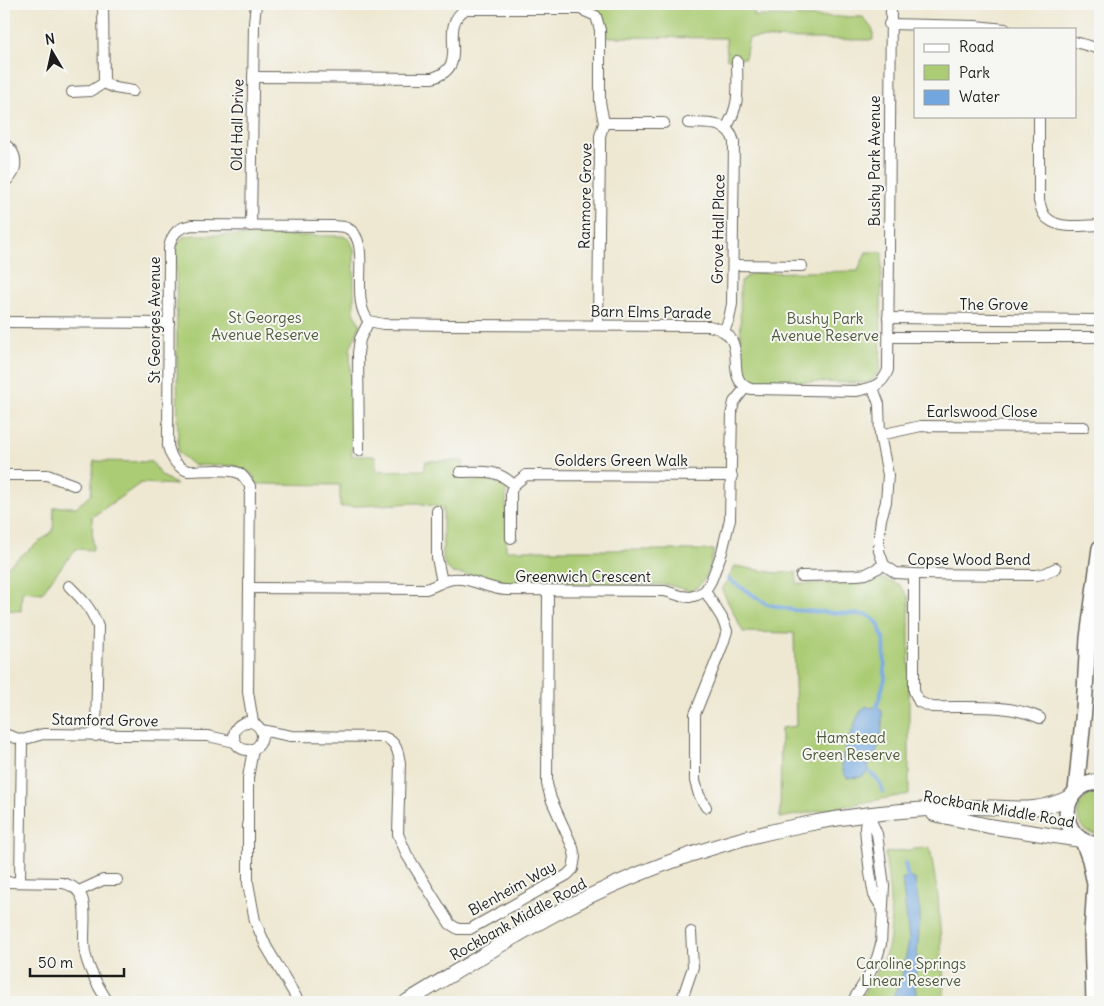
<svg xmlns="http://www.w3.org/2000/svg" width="1104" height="1006" font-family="Delius,sans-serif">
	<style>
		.green { fill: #abcc75; stroke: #647448 }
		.water { fill: #71a6de; stroke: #46617d }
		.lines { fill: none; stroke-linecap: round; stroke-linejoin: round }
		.stream { stroke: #71a6de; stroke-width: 4 }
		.minor-casing { stroke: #66635c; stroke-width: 12 }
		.tertiary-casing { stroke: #66635c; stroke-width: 16 }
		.secondary-casing { stroke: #66635c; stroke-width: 18 }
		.minor { stroke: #fff; stroke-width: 10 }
		.tertiary { stroke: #fff; stroke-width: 14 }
		.secondary { stroke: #fff; stroke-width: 15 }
		.labels { text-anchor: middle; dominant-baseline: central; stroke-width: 4; stroke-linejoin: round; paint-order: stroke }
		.street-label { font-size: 15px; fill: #1c1c1c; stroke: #f6f6f2 }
		.park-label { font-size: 15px; fill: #4e5a3b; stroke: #f6f6f2 }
	</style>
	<rect width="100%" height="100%" fill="#f6f6f2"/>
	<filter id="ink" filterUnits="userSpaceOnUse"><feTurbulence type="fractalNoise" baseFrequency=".02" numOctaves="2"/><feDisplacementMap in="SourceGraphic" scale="10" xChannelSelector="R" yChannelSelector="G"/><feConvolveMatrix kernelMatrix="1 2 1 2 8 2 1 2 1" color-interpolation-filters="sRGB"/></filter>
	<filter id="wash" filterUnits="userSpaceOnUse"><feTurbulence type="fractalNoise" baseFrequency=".0096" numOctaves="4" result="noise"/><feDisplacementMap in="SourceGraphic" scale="20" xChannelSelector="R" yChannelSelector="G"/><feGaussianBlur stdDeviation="1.12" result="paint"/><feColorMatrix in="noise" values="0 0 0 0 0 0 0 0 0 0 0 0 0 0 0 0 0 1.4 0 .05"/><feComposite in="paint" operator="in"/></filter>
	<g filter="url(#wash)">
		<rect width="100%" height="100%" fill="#eee8d2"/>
		<g class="green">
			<path d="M583,4H754V16L863,17L873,30V40L749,38L745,58L727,59L726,38L606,37C605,20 601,8 583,4Z"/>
			<path d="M195,235L343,236L350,240L354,249V312L360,325L350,349L352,456H375L376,471L424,470L426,461H463L464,480L493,481L506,488V550H714C709,566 708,585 690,591L669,585L499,584L490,582L478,576L453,573L445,566L443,558V508L418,503L340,507V485L255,484L254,476L237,466L193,465L178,452L176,246L183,237Z"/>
			<path d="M866,252H882L880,370L873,380L866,383L748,381L741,372L740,282L752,273L858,271Z"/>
			<path d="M94,461L152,462L161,475L177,485L141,483L92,517L93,550L76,549L51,580L42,593L22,591L21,611L4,610V569L53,531L54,507H76L91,495Z"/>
			<path d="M735,566L776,573L796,572L797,584H865L880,578L899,584L909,597V794L780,818L781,728L796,726L794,633L743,632L722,590Z"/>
			<path d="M1097,792H1100V835C1072,834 1070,799 1097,792Z"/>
			<path d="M930,847L938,897L945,1002H859C867,987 881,966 887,951C895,928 888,877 885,853Z"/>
		</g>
		<g class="water">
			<path d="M866,706L870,708L877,706L882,711C883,727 881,754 868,765L869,771L861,777L847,778C837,764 845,758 845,743C855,732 854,715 866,706Z"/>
			<path d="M911,878L915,879L920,914L915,988L918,1002H890L901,980L909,941L902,879Z"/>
		</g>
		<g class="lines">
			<g class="stream">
				<path d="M728,579L767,604L792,610L868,615L878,623L884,641L885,679L877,706"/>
				<path d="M869,771L879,782L883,792"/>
				<path d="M905,863L908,878"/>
			</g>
		</g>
	</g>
	<g filter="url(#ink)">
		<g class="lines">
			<g class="minor-casing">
				<g id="minor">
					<path d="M103,4L104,83"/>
					<path d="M889,24L975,26L1005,29"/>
					<path d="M1075,42L1100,49"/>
					<path d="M253,77L432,78C474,66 435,28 466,9H580L596,16L600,30V102L604,123L600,136V145L598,325"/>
					<path d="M72,92L91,91L104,83L115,88L133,91"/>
					<path d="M1039,116V201C1041,207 1042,215 1048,219C1061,230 1085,225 1100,225"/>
					<path d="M604,123H664"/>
					<path d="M688,123C706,124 729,120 734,142L732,304L729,319L724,331"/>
					<path d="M726,128C741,104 737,88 737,61"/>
					<path d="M4,144C19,153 19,173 4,182"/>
					<path d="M251,226L254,23L256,4"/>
					<path d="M733,265L802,266"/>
					<path d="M888,318L1100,320"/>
					<path d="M369,321L383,324L453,325L709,326C756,336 719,379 751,389L856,391C872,388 882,386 888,370L891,4"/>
					<path d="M4,322L169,323"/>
					<path d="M889,337H1100"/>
					<path d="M873,388L879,404L880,435L888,475L886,502L881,519L879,535V551L884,565L896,573L914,574L1037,575L1046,573L1056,568"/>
					<path d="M880,435L921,426L1084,427"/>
					<path d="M460,472C482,472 496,468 514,485"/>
					<path d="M4,475H47L74,485"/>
					<path d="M437,511V558L442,582"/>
					<path d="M511,538V491L514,485L526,475L732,476"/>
					<path d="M914,574V691L919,702L932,707C967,708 1008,703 1040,718"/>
					<path d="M801,576L857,575L866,574L884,565"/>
					<path d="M69,586C82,599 92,609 98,627L96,736"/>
					<path d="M249,588L426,589C436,586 444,580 453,579C471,577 487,589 505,590L665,591L681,596L690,597L697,595L705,591L711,581L722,552L730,519L732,411L734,402L746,387"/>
					<path d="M705,591L722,618L727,631L723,644L695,714V781L699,795L706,807"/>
					<circle cx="248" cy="736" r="14"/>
					<path d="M253,722L248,692L250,486C247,481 244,476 239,473C228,468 201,471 188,471C176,467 171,458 168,446L169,248C172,233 178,227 193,225L335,226C339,227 344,226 347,228C374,240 348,299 369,321L360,339L358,353L359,451"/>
					<path d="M261,730L291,736L384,737C396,742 398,750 400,763L398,834L407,855L450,924L458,929H470L567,875L573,869L575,857L573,848L551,799L547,784L548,590"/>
					<path d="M4,734L22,740L43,734L208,736L235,742"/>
					<path d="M253,749L248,778V883L255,921L266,946L299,1002"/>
					<path d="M868,813L865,827L866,840L870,873L874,895L882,908"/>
					<path d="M4,882L63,883C98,891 78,931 86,957C90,973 99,988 108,1002"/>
					<path d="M20,882L22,740"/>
					<path d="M79,891L103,880H117"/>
					<path d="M681,1002L693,967L691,932"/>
					<path d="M852,1002L868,977L877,958L881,944L884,886L877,834L868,813"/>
				</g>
			</g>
			<g class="tertiary-casing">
				<g id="tertiary">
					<path d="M934,814L989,826L1081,840"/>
					<path d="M406,1002C458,971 509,938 562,910C638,870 723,840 807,824C861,813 914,809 969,807C1008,806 1034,816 1072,796"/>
				</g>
			</g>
			<g class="secondary-casing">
				<g id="secondary">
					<path d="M1100,782C1057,782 1055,843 1100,845"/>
					<path d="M1076,791L1084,709L1088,638L1100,548"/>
					<path d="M1083,841L1090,860L1095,884L1092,934L1094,1002"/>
				</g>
			</g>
			<use href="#minor" class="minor"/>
			<use href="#tertiary" class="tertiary"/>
			<use href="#secondary" class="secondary"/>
		</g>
	</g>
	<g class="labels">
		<g class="street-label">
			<text transform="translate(237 125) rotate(-89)">Old Hall Drive</text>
			<text transform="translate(874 161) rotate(-90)">Bushy Park Avenue</text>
			<text transform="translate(585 196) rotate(-89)">Ranmore Grove</text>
			<text transform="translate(718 229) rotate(-89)">Grove Hall Place</text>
			<text x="994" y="304">The Grove</text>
			<text transform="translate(651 312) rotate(1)">Barn Elms Parade</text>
			<text transform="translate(154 320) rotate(-90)">St Georges Avenue</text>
			<text x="982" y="411">Earlswood Close</text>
			<text x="621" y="460">Golders Green Walk</text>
			<text x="969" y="559">Copse Wood Bend</text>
			<text x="583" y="576">Greenwich Crescent</text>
			<text transform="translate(105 720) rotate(1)">Stamford Grove</text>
			<text transform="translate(999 809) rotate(10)">Rockbank Middle Road</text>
			<text transform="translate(512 888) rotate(-29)">Blenheim Way</text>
			<text transform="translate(518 919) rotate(-29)">Rockbank Middle Road</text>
		</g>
		<g class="park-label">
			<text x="265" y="317">St Georges<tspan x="265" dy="17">Avenue Reserve</tspan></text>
			<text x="825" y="318">Bushy Park<tspan x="825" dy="17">Avenue Reserve</tspan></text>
			<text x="851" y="737">Hamstead<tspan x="851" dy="17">Green Reserve</tspan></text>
			<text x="911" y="963">Caroline Springs<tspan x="911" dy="17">Linear Reserve</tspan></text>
		</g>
	</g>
	<rect width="1104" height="1006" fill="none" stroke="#f6f6f2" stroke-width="20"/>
	<rect x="914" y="28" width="162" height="90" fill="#f6f6f2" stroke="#9f9f9c"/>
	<rect x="924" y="44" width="25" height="8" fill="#ffffff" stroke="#9f9f9c"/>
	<text x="959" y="52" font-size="15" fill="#1c1c1c">Road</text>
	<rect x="924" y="65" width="25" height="15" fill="#abcc75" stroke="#9f9f9c"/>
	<text x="959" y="78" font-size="15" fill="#1c1c1c">Park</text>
	<rect x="924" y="90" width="25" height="15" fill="#71a6de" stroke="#9f9f9c"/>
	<text x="959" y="102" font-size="15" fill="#1c1c1c">Water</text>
	<g transform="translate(52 52) rotate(351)" stroke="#f6f6f2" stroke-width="4" paint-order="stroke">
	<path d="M0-4L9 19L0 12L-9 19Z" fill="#1c1c1c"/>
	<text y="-8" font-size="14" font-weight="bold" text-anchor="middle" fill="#1c1c1c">N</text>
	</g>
	<path d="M30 968v8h94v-8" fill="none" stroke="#1c1c1c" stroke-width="2.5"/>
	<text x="38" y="968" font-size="15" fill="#1c1c1c" stroke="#f6f6f2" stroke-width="4" paint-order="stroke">50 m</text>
</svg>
